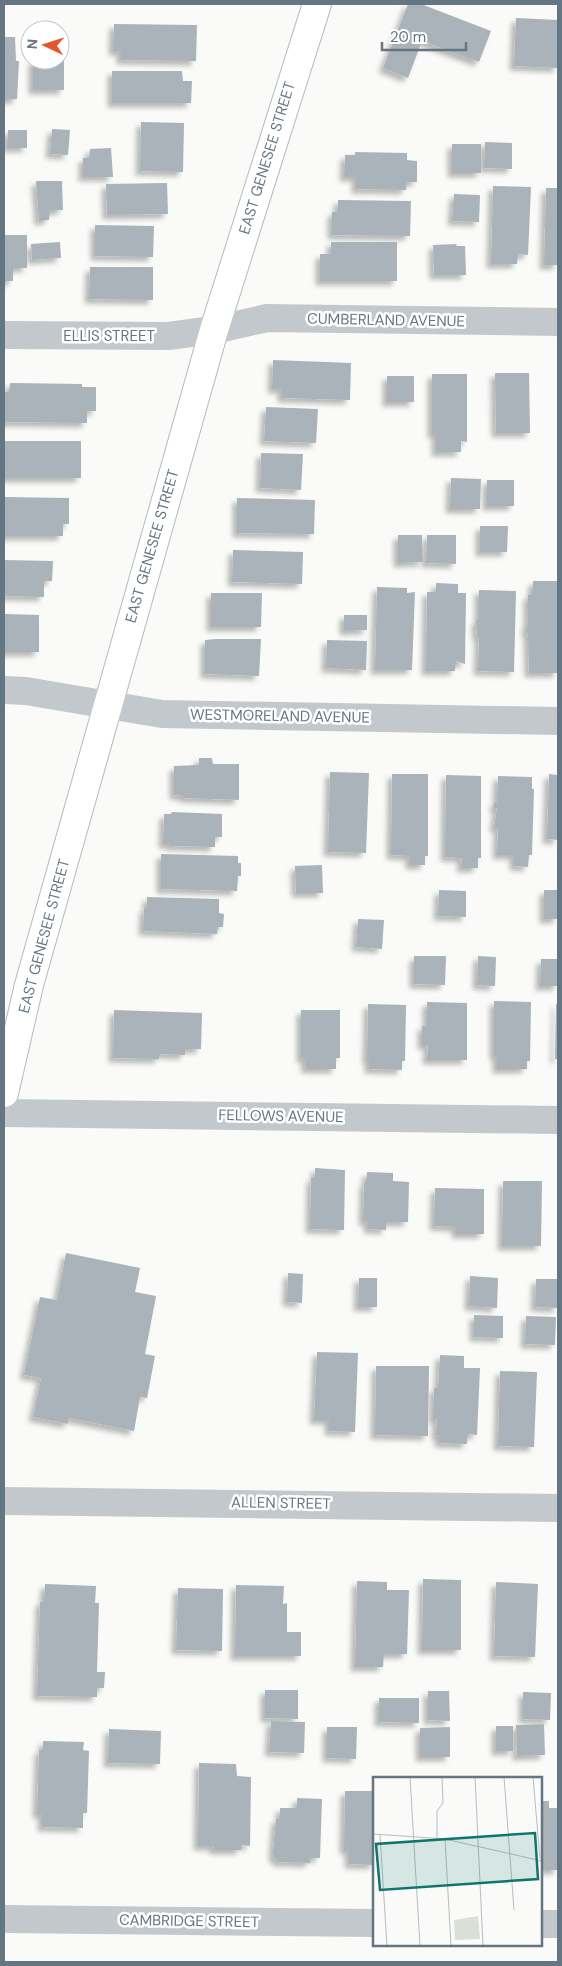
<svg xmlns="http://www.w3.org/2000/svg" width="562" height="1966" font-family="'DM Sans',sans-serif">
	<style>
		.building { fill: #aab3b9; filter: url(#shadow) }
		.lines { fill: none; stroke-linecap: round; stroke-linejoin: round }
		.major-casing { stroke: #b5babe; stroke-width: 30 }
		.minor { stroke: #c3c8cc; stroke-width: 28 }
		.major { stroke: #fff; stroke-width: 28 }
		.labels { text-anchor: middle; dominant-baseline: central; stroke-width: 5; stroke-linejoin: round; paint-order: stroke }
		.street-label { font-size: 15px; fill: #657683; stroke: #fff }
		.inset-road { fill: none; stroke: #b5bdc2; stroke-width: 1 }
		.view { fill: #0f766e; fill-opacity: 0.15; stroke: #0f766e; stroke-width: 2.5 }
		.inset-edge { fill: none; stroke: #657683; stroke-width: 2.5 }
	</style>
	<defs>
		<filter id="shadow"><feDropShadow dx="-4.5" dy="4.5" stdDeviation="2.5" flood-color="#0004"/></filter>
	</defs>
	<rect width="100%" height="100%" fill="#fafaf8"/>
	<g class="building">
		<path d="M408,4H421L491,31L479,62L422,41L408,78L383,68Z"/>
		<path d="M516,18L558,20V68L514,66Z"/>
		<path d="M114,24L197,25L196,61L121,60V51H113Z"/>
		<path d="M4,37H15L16,61H19L17,99L4,100Z"/>
		<path d="M60,40H62V46H64V90H33V60H60Z"/>
		<path d="M112,71H182L183,81H192L191,103H112Z"/>
		<path d="M141,122L184,123L183,172L140,171Z"/>
		<path d="M52,129L70,130L68,155L50,154Z"/>
		<path d="M8,130H27V148H7Z"/>
		<path d="M485,142L512,143V169L484,168Z"/>
		<rect x="452" y="144" width="29" height="29"/>
		<path d="M111,148L113,177H83V158H89L90,149Z"/>
		<path d="M355,152L407,153V160L417,161V182H407L406,190L356,189V177H344L345,155H355Z"/>
		<path d="M36,181H62L63,210L50,211L49,220L39,221Z"/>
		<path d="M167,183L168,214L107,215L106,184Z"/>
		<path d="M493,186L531,187L528,255L518,254L517,264H491Z"/>
		<path d="M546,188H558V265H544Z"/>
		<path d="M454,194L480,195L479,222L452,221Z"/>
		<path d="M338,200L411,201L410,236L332,235V212H338Z"/>
		<path d="M95,225L154,226L153,257L95,256Z"/>
		<path d="M4,235H27V268H13V281H4Z"/>
		<path d="M60,242L61,258L32,260L31,244Z"/>
		<path d="M331,242H397V281H320V254H331Z"/>
		<path d="M457,244L456,246H465L466,275H434L433,245Z"/>
		<path d="M90,267H153V300L89,299Z"/>
		<path d="M273,360L351,363L350,400L282,398V389H272Z"/>
		<path d="M495,373H529L530,433H496Z"/>
		<path d="M432,374H467V442L461,441V452H436V434H432Z"/>
		<rect x="387" y="376" width="27" height="26"/>
		<path d="M10,383L82,384V387H96V411H87V423L4,422V392H9Z"/>
		<path d="M266,407L318,409L316,443L264,441Z"/>
		<rect x="4" y="441" width="77" height="37"/>
		<path d="M261,453L303,454L301,490L260,488Z"/>
		<path d="M451,478L481,479L480,509H450Z"/>
		<rect x="487" y="480" width="27" height="26"/>
		<path d="M4,497L69,498V524H63V536H4Z"/>
		<path d="M237,498L315,500L314,534L237,533Z"/>
		<path d="M480,526H508L507,552H480Z"/>
		<path d="M398,535H422L423,562L398,563Z"/>
		<path d="M427,535H456V564L426,563Z"/>
		<path d="M233,550L303,552L302,584L232,582Z"/>
		<path d="M4,560L53,561L52,581H44V597L4,596Z"/>
		<path d="M533,581H558V673H529L528,636L526,630L528,620V595H532Z"/>
		<path d="M436,583L458,584V593H466L465,664L456,661L455,671H426L427,592H436Z"/>
		<path d="M377,587L407,588V593L415,592L412,670H375Z"/>
		<path d="M479,590L516,591L514,672L478,671L479,637H477L476,620H479Z"/>
		<path d="M211,593H262L261,627H211Z"/>
		<path d="M4,614L39,615V652H4Z"/>
		<path d="M344,615H367V630L344,631Z"/>
		<path d="M216,639H261L259,676L205,674V640Z"/>
		<path d="M327,640L367,641L366,670L326,668Z"/>
		<path d="M199,758H212L213,764H239V800L184,798V796L174,795V766L199,765Z"/>
		<path d="M330,772L369,773L366,853L328,852Z"/>
		<path d="M392,774H428V856H425V865H410V856L391,855Z"/>
		<path d="M549,774L558,775V840L547,839Z"/>
		<path d="M446,775L481,776V858H478V868H461L462,858L445,857Z"/>
		<path d="M498,776L532,777V789H534L532,855H529L528,867L514,866V855H497L498,828H494L497,808H494V803H497Z"/>
		<path d="M172,812L222,814V837H215V847L171,846V844H163L164,814H171Z"/>
		<path d="M161,854L238,856V863H241V876H238L237,891L161,889Z"/>
		<path d="M322,865L323,893H296L295,866Z"/>
		<path d="M439,890L466,891V917L438,916Z"/>
		<rect x="544" y="890" width="14" height="29"/>
		<path d="M147,897L219,899V913L224,914L223,927H218L217,934L143,931L144,908H147Z"/>
		<path d="M358,919L384,920L382,949L356,947Z"/>
		<path d="M414,956H446L445,985L414,984Z"/>
		<path d="M478,956L496,957L495,986L477,985Z"/>
		<path d="M541,959H558V986H540Z"/>
		<path d="M494,1001L531,1002L530,1061H527V1069H497V1056H494Z"/>
		<path d="M427,1002L467,1003V1060H427L428,1045H422V1026H427Z"/>
		<path d="M368,1004L406,1005L405,1061H402V1070L369,1069V1060H367Z"/>
		<path d="M556,1004H558V1059H555Z"/>
		<path d="M114,1010L202,1013L201,1049H185V1055L160,1054L159,1059L113,1058Z"/>
		<path d="M301,1010H340V1058H336V1069H306L305,1058H301Z"/>
		<path d="M315,1168L345,1170L344,1230L310,1229L311,1178H315Z"/>
		<path d="M367,1172L393,1173V1181L409,1182L408,1222H386V1230L368,1229V1221H363L364,1183H366Z"/>
		<path d="M503,1181H542L541,1246H502Z"/>
		<path d="M435,1188L484,1189V1234H456V1227L434,1226Z"/>
		<path d="M66,1253L140,1268L135,1292L156,1296L145,1354L155,1356L147,1398L140,1397L134,1431L69,1418L68,1424L33,1417L41,1378L24,1375L40,1297L57,1300Z"/>
		<path d="M288,1273L303,1274L302,1303L287,1302Z"/>
		<path d="M470,1276L498,1278L497,1308L469,1306Z"/>
		<path d="M359,1278H377V1307H358Z"/>
		<path d="M536,1279H558V1308L535,1307Z"/>
		<path d="M474,1315L503,1316V1338L474,1337Z"/>
		<path d="M526,1316L556,1317L555,1345L525,1344Z"/>
		<path d="M317,1352L358,1353L355,1432L329,1431V1420H314Z"/>
		<path d="M440,1355L464,1356V1368H480L477,1435L468,1434L467,1444L439,1443V1436L436,1435L437,1419H433L434,1388H438Z"/>
		<path d="M376,1366H429L428,1436L375,1435Z"/>
		<path d="M500,1371L537,1372L534,1447L498,1446Z"/>
		<path d="M423,1579L461,1580V1650H422Z"/>
		<path d="M357,1581L387,1582V1590H409L407,1654H384L383,1667H355Z"/>
		<path d="M496,1582L538,1584L535,1657L494,1656Z"/>
		<path d="M45,1584L96,1586L95,1603H99L97,1672H105L104,1688H97V1697L37,1696L40,1602L44,1601Z"/>
		<path d="M236,1585L284,1586L283,1604L287,1603V1632H301V1656H235Z"/>
		<path d="M178,1588L223,1589L222,1651L176,1650Z"/>
		<path d="M265,1690H298V1719L265,1718Z"/>
		<path d="M428,1691H449L450,1721L428,1720Z"/>
		<path d="M523,1692L551,1693L550,1720L523,1719Z"/>
		<path d="M379,1698H419V1723L379,1722Z"/>
		<path d="M271,1721L305,1722L304,1753L269,1752Z"/>
		<path d="M544,1724L545,1755L517,1756L516,1725Z"/>
		<rect x="496" y="1726" width="17" height="25"/>
		<path d="M327,1727H357L356,1759L327,1758Z"/>
		<path d="M450,1727V1757H420V1728Z"/>
		<path d="M109,1729L161,1731L160,1764L108,1763Z"/>
		<path d="M43,1741L84,1742L83,1750L89,1751L87,1813H83V1828L42,1827V1814H37L39,1750H43Z"/>
		<path d="M199,1763L236,1764L237,1776L251,1777L250,1846L241,1845V1850H213L214,1846H198Z"/>
		<path d="M345,1791H374V1865L349,1864V1850H344Z"/>
		<path d="M297,1798L322,1799L320,1858H310V1863L279,1862L274,1857L273,1853L276,1819H280V1808H297Z"/>
		<path d="M541,1801H549V1808H558V1870H541Z"/>
	</g>
	<g class="lines">
		<g class="major-casing">
			<path id="major" d="M4,1093L29,985L214,330L317,4"/>
		</g>
		<g class="minor">
			<path d="M4,335L168,336L214,330L267,318L558,322"/>
			<path d="M4,690L26,691L162,714L558,721"/>
			<path d="M4,1113L558,1120"/>
			<path d="M4,1501L558,1508"/>
			<path d="M4,1919L374,1923"/>
			<path d="M541,1924H558"/>
		</g>
		<use href="#major" class="major"/>
	</g>
	<g class="labels">
		<g class="street-label">
			<text transform="translate(267 158) rotate(-73)">EAST GENESEE STREET</text>
			<text transform="translate(386 320) rotate(1)">CUMBERLAND AVENUE</text>
			<text x="109" y="336">ELLIS STREET</text>
			<text transform="translate(152 546) rotate(-74)">EAST GENESEE STREET</text>
			<text transform="translate(280 716) rotate(1)">WESTMORELAND AVENUE</text>
			<text transform="translate(44 936) rotate(-75)">EAST GENESEE STREET</text>
			<text transform="translate(281 1116) rotate(1)">FELLOWS AVENUE</text>
			<text transform="translate(281 1503) rotate(1)">ALLEN STREET</text>
			<text transform="translate(189 1921) rotate(1)">CAMBRIDGE STREET</text>
		</g>
	</g>
	<g transform="translate(373 1777)">
		<rect width="169" height="169" fill="#fafaf8"/>
		<path d="M105,139L107,162L82,163L81,143Z" fill="#dadfd7"/>
		<path class="inset-road" d="M37,0L47,169M102,0L110,169M131,0L141,133M160,0L167,82M0,57L72,62L169,84M7,58L14,169M64,61V34L70,26L69,0M72,62L78,169"/>
		<path class="view" d="M162,56L165,102L7,113L3,67Z"/>
		<rect width="169" height="169" class="inset-edge"/>
	</g>
	<rect width="562" height="1966" fill="none" stroke="#657683" stroke-width="10"/>
	<g transform="translate(45 45) rotate(274)"><circle r="24" fill="#ffffff" stroke="#c1c8cd"/>
	<path d="M0-4L9 19L0 12L-9 19Z" fill="#e4572e"/>
	<text y="-8" font-size="14" font-weight="bold" text-anchor="middle" fill="#657683">N</text>
	</g>
	<path d="M382 42v8h84v-8" fill="none" stroke="#657683" stroke-width="2.5"/>
	<text x="390" y="42" font-size="15" fill="#657683" stroke="#ffffff" stroke-width="4" paint-order="stroke">20 m</text>
</svg>
